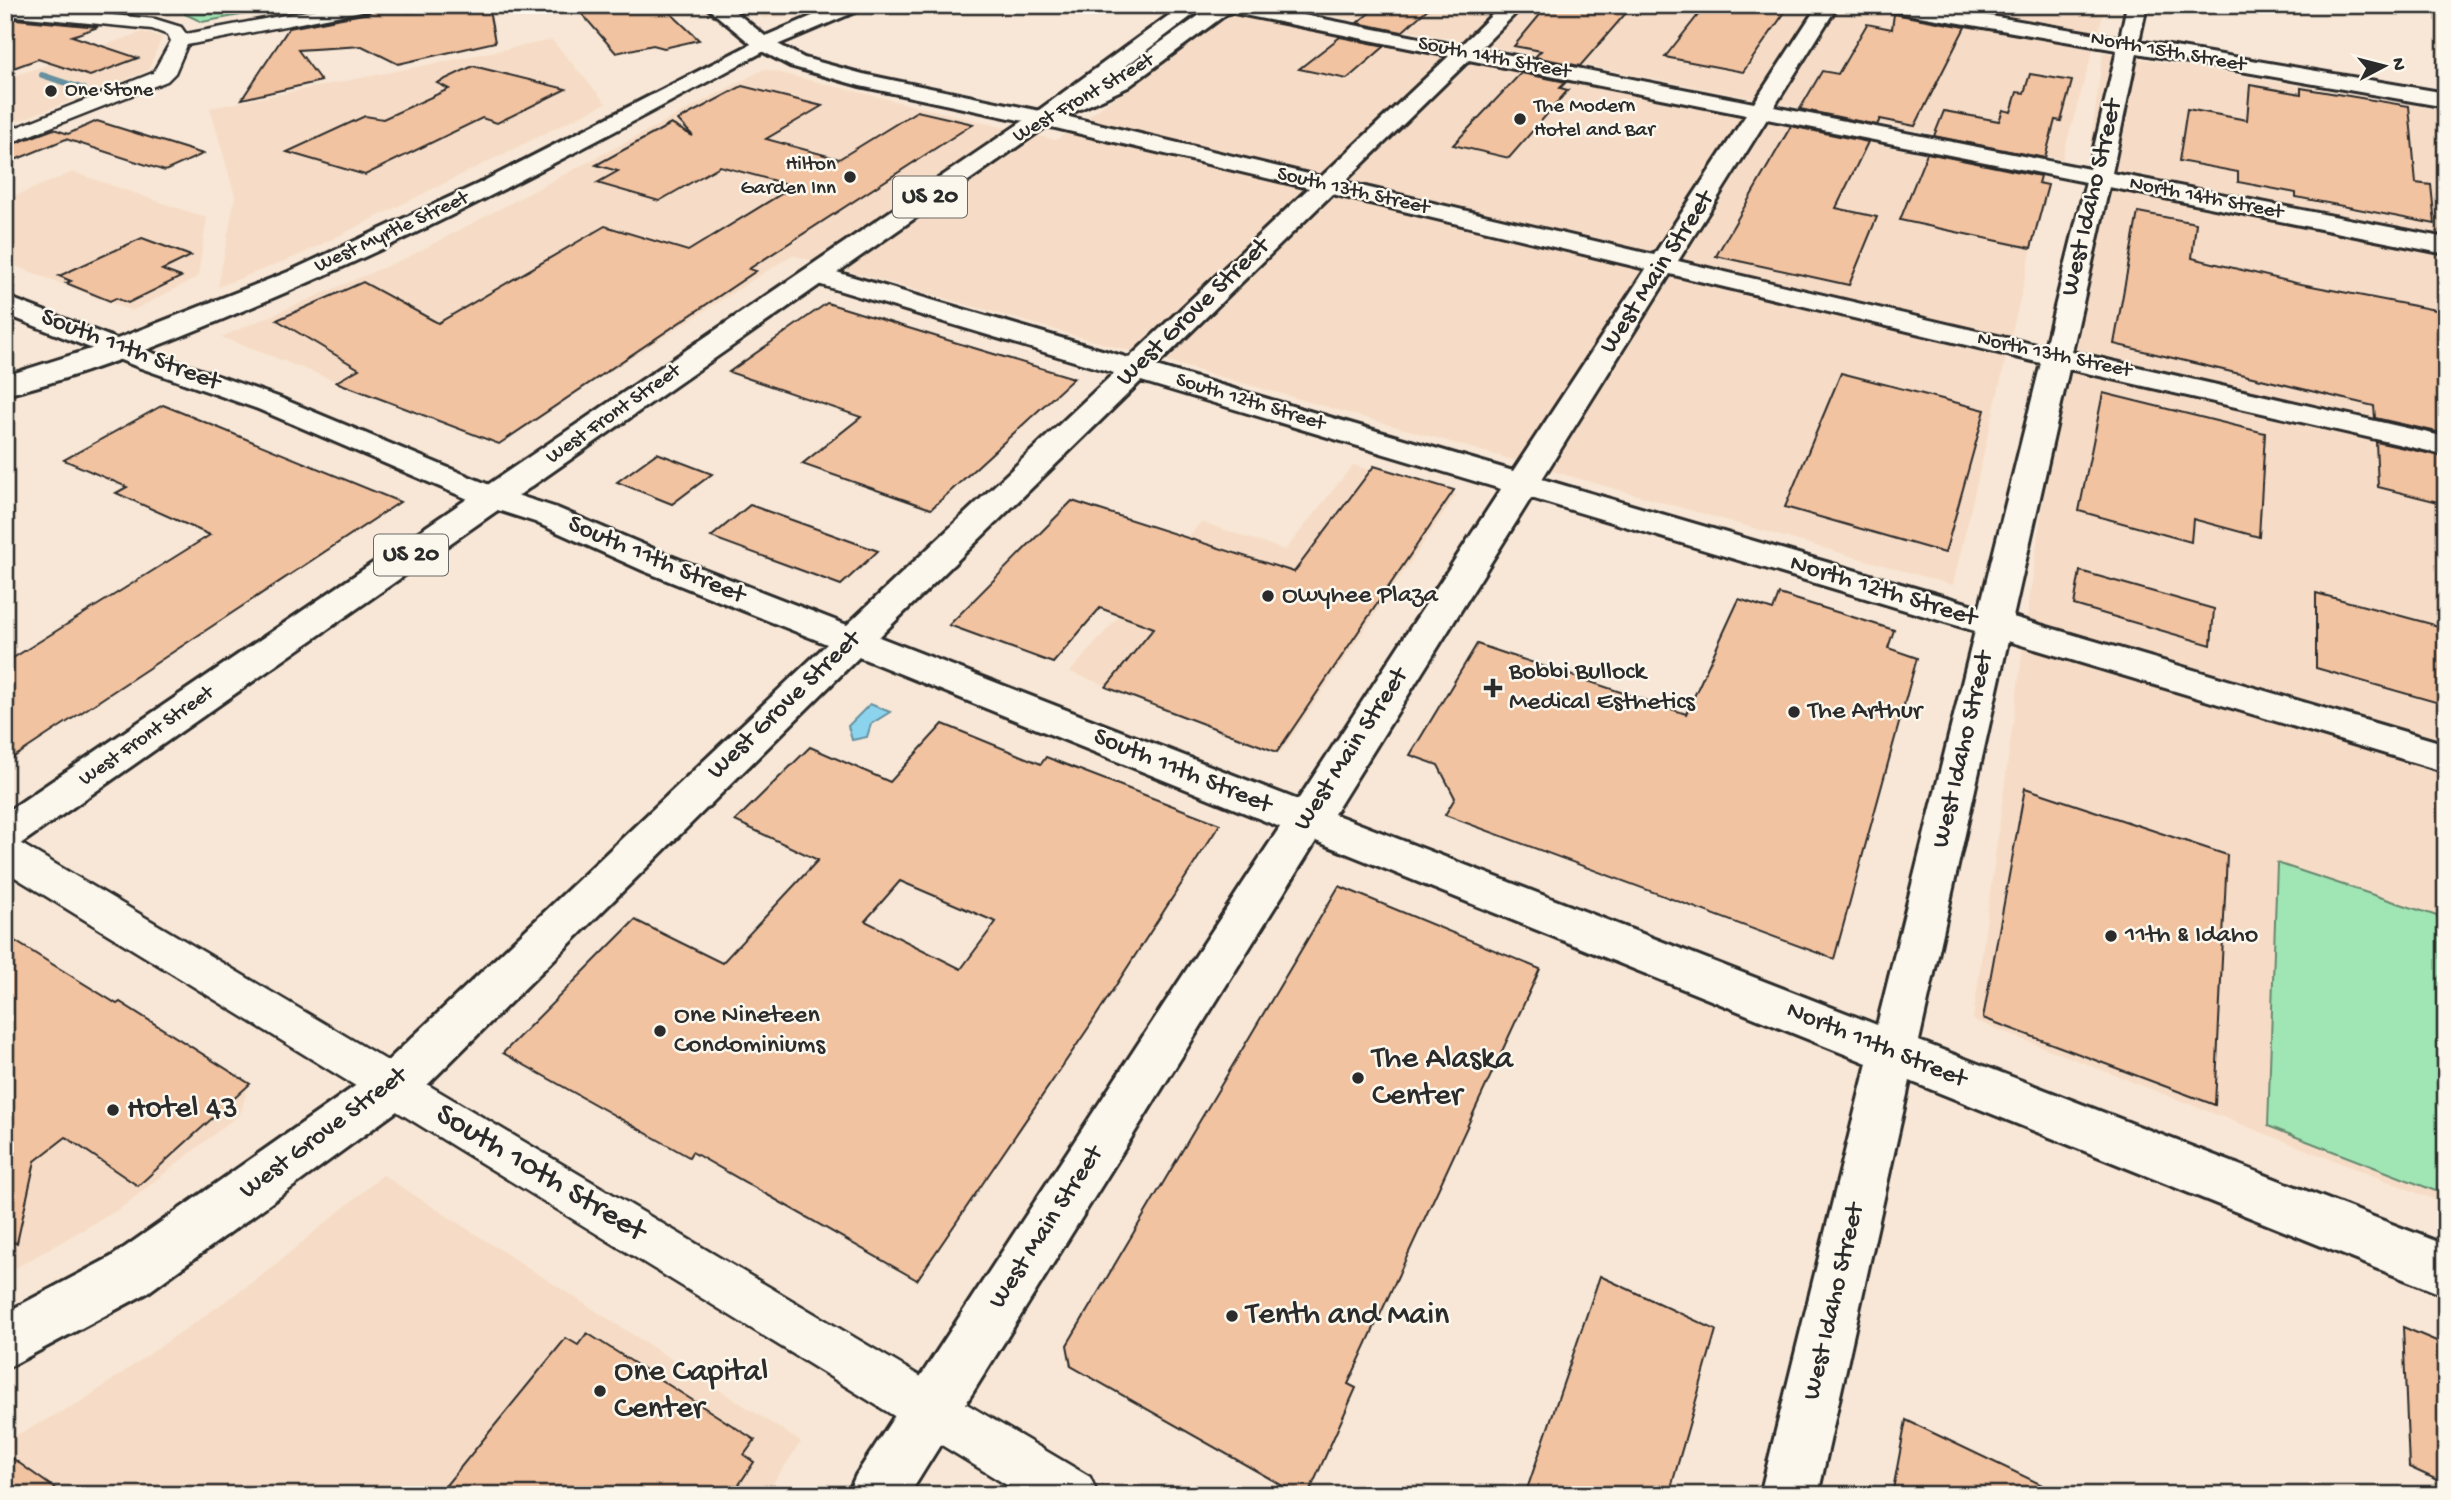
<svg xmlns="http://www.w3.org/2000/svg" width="2451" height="1500" font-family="'Gochi Hand',sans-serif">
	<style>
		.built { fill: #f6dcc6 }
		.green { fill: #a0e6b4; stroke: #668870; stroke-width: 2 }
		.water { fill: #8cd3ed; stroke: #65909f; stroke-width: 2 }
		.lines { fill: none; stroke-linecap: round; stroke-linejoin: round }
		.stream { stroke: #65909f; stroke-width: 6 }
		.building { fill: #f2c3a1; stroke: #2b2b2b; stroke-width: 2; fill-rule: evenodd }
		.street-casing { stroke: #2b2b2b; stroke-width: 5 }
		.secondary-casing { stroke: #2b2b2b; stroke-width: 6 }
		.primary-casing { stroke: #2b2b2b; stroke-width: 6 }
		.highway-casing { stroke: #2b2b2b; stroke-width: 6 }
		.street { fill: #fbf7ec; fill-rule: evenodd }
		.secondary { fill: #fbf7ec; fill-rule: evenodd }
		.primary { fill: #fbf7ec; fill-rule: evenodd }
		.highway { fill: #fbf7ec; fill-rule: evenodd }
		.poi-dot { fill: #2b2b2b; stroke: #fbf7ec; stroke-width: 2.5 }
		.labels { text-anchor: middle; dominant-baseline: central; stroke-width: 5; stroke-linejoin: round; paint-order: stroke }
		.far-street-label { font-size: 21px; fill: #2b2b2b; stroke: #fbf7ec }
		.far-poi-label { font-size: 21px; fill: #2b2b2b; stroke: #fbf7ec; text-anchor: start }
		.shield { fill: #fbf7ec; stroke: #696865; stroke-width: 2 }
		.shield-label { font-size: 24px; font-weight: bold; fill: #2b2b2b }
		.street-label { font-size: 26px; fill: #2b2b2b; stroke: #fbf7ec }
		.poi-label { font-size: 26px; fill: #2b2b2b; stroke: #fbf7ec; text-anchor: start }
		.near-poi-label { font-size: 32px; fill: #2b2b2b; stroke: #fbf7ec; text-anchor: start }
		.near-street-label { font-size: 32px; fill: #2b2b2b; stroke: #fbf7ec }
	</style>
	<rect width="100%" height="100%" fill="#f8e7d6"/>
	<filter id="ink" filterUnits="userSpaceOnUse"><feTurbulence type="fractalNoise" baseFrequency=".0143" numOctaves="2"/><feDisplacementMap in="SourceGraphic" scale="14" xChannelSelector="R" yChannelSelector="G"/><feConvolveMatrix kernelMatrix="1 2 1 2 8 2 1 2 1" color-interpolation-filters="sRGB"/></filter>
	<g filter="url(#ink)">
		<g class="built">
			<path d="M749,5H814L789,16L763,18Z"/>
			<path d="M1278,5H2106L2062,159Z"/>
			<path d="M1229,14L2048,179L1953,585L792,255L497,443L221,337L408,257L764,69L1056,140Z"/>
			<path d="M143,32L162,37L148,71L5,126V79Z"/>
			<path d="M552,40L606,103L300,255L218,287L235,196L210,108Z"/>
			<path d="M2103,52L2446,111V1204L1973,1020Z"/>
			<path d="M73,172L207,218L198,277L132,311L5,262V200Z"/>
			<path d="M1353,465L1456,495L1281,752L1070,672L1201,522L1285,550Z"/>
			<path d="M5,932L247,1089L241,1113L121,1208L5,1274Z"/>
			<path d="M383,1175L801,1442L765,1495H5V1441L82,1401L260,1277Z"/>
		</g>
		<g class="green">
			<path d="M182,5H243L246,14L202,22L185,14Z"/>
			<path d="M2277,863L2446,919V1195L2268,1126Z"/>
		</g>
		<path class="water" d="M870,704L890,712L871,724L867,737L852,740L848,726Z"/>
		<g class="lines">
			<path class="stream" d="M42,75L84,89"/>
		</g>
		<g class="building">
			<path d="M36,5H146L147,9L132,14Z"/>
			<path d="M379,5H407L408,12L457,5H488L495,42L398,64L362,46L298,50L321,81L242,99L289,28L368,13Z"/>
			<path d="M578,5H662L699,40L664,48L653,45L616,53L581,13H585Z"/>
			<path d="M1379,5H1432L1402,32L1357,23Z"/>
			<path d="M1548,5H1633L1580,66L1535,57L1541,51L1514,46Z"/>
			<path d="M1706,5H1790L1743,72L1665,57Z"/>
			<path d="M1894,14L1965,27L1915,126L1880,119L1877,125L1800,109L1822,71L1838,74L1867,24L1892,29Z"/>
			<path d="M5,18L98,27L72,36L138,58L90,76L38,59L5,71Z"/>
			<path d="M1340,37L1385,46L1347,79L1299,69Z"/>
			<path d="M473,66L566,89L497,123L482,118L365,175L287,152L365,116L383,119L449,89L437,83Z"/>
			<path d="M1521,73L1566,82L1560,88L1568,90L1509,158L1453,145Z"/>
			<path d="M2030,74L2072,81L2061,121L2055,120L2045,158L1934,136L1944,111L1999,121L2003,110L2011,112L2017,92L2024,93Z"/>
			<path d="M2250,85L2301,94V88L2409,106L2416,183L2431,185L2435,224L2296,197V193L2238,182V172L2179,161L2187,109L2247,120Z"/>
			<path d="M742,86L822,106L766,139L839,159L917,111L973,124L749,269L756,271L499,444L336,382L359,369L277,320L363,282L438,323L605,226L688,251L794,186L720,166L659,201L597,183L618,171L596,165L671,124L693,136L678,120Z"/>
			<path d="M97,121L203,154L165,171L66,139L5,164V147L54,129L68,134Z"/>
			<path d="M1791,126L1868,142L1836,208L1877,217L1849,285L1716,256Z"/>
			<path d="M1927,153L2040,176L2038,183L2048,185L2031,248L1900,220Z"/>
			<path d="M2138,212L2196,223L2192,258L2296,283L2446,312V434L2375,418L2374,406L2114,344Z"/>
			<path d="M142,238L191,256L162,270L181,277L128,303L116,298L110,301L66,283L71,281L59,276Z"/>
			<path d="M827,303L954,342L1074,378L931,509L802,464L861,417L729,372Z"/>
			<path d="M1841,373L1985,410L1945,553L1785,507Z"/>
			<path d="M2103,393L2265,433L2259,537L2193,519L2191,542L2079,511Z"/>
			<path d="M163,405L400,502L5,763V663L210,535L116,493L127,487L64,460Z"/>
			<path d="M2376,442L2446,457V504L2378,487Z"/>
			<path d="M657,453L712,474L672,504L617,482Z"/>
			<path d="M1374,466L1454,490L1277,752L1106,687L1154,628L1100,608L1053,663L949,625L1072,501L1294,572Z"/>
			<path d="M750,505L878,551L841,585L711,537Z"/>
			<path d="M2080,571L2214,609L2211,645L2074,605Z"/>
			<path d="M2316,593L2446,628V705L2316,668Z"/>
			<path d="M1779,594L1894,630L1888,648L1917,658L1834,959L1445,815L1455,798L1438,765L1410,755L1477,644L1686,714L1739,599L1773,610Z"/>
			<path d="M943,724L1041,764L1046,757L1220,824L1089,1027L917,1280L692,1152L689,1157L503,1053L635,920L722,963L818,860L735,821L810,747L890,782ZM900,881L996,922L961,969L865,921Z"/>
			<path d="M2025,788L2227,855L2215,1105L1983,1018Z"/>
			<path d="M1339,886L1540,969L1348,1384L1356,1388L1308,1495H1299L1071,1366L1067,1345Z"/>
			<path d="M5,935L117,1004L120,1002L250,1084L138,1186L66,1137L35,1161L17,1243L5,1241Z"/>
			<path d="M1600,1276L1716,1330L1669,1495H1525Z"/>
			<path d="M2403,1327L2446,1345V1484L2409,1467Z"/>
			<path d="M587,1333L755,1440L744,1455L754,1462L732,1495H438L566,1338L578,1345Z"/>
			<path d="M1906,1420L2063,1495H1892Z"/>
			<path d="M5,1453L64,1495H5Z"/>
		</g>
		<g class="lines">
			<g class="street-casing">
				<g id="street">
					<path d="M5,5L155,19L181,27L186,34L338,5H376L367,10L187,45L175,73L167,81L5,145V132L153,73L171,41L168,35L152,29L5,15Z"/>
					<path d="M5,837L18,842L1090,1477L1098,1495H1023L5,871Z"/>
				</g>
			</g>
			<g class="secondary-casing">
				<path id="secondary" d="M704,5H727L770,40L804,58L863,74L1040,111L1112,77L1214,5H1253L1460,46L1502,5H1524L1480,49L1754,103L1818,5H1838L1774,107L2089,169L2117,50L1890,11L1880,5H1926L2120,38L2127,5H2147L2139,41L2446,93V107L2137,53L2112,173L2446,238V254L2109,187L2072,352L2446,437V455L2069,369L2013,617L2446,744V772L2008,641L1919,1041L2446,1245V1296L1910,1081L1818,1495H1760L1867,1063L1316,841L909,1495H847L856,1475L1280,827L859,657L412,1100L147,1293L5,1369V1313L111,1257L378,1070L827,644L644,571L535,522L482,505L258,409L138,367L5,314V296L158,355L278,397L504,491L557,508L668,555L847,625L1114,373L808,281L804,275L808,269L817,267L826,269L1129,358L1309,188L1043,125L860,86L790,66L756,48ZM1229,12L1449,56L1321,177L1065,116L1128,87ZM1469,60L1746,115L1654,255L1344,182ZM1767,119L2086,182L2045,347L1678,261ZM1332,194L1646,269L1513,471L1156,366ZM1670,274L2041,363L1980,607L1542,479ZM1141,381L1501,489L1298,800L879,637ZM1531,498L1975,631L1877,1025L1334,814Z"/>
			</g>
			<g class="primary-casing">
				<g id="primary">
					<path d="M763,38L770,40L773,44L770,48C601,139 432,231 254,306C174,340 90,374 5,395V376L94,348L288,272L478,184Z"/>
					<path d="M1043,111L1051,113L1054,118L1051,123L19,845L5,850V813L1035,113Z"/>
				</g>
			</g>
			<g class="highway-casing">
				<g id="highway">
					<path d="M838,5H865L862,9L770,48H756L753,44L756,40Z"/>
					<path d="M1183,5H1206L1051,123H1035L1032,118L1035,113Z"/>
				</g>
			</g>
			<use href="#street" class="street"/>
			<use href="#secondary" class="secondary"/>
			<use href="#primary" class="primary"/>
			<use href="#highway" class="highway"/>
		</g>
	</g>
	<g class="poi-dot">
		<circle cx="51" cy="91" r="7"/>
		<circle cx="1520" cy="119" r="7"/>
		<circle cx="850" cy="177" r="7"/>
		<circle cx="1268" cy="596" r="7"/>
		<path d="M1489.5 677.5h7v7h7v7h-7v7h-7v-7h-7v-7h7z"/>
		<circle cx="1794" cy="712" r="7"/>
		<circle cx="2111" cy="936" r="7"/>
		<circle cx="660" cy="1031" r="7"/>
		<circle cx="1358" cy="1078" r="7"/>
		<circle cx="113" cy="1110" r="7"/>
		<circle cx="1232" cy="1316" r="7"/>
		<circle cx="600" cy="1391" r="7"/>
	</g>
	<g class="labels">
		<g class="far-street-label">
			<text transform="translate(2168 53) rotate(10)">North 15th Street</text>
			<text transform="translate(1494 59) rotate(11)">South 14th Street</text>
			<text transform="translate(1084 99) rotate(-30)">West Front Street</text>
			<text transform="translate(1353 192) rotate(13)">South 13th Street</text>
			<text transform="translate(2206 199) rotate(11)">North 14th Street</text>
			<text transform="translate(392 233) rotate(-25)">West Myrtle Street</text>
			<text transform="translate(2054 356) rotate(12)">North 13th Street</text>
			<text transform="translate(1250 403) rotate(17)">South 12th Street</text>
			<text transform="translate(614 415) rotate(-35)">West Front Street</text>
			<text transform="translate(147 737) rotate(-35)">West Front Street</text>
		</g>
		<g class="far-poi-label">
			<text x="65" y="91">One Stone</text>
			<text x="1534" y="107">The Modern<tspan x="1534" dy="24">Hotel and Bar</tspan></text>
			<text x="836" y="165" text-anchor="end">Hilton<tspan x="836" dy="24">Garden Inn</tspan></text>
		</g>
		<g class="shield">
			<rect x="893" y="176.5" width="74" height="41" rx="5"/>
			<rect x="374" y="534.5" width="74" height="41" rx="5"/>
		</g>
		<g class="shield-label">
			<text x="930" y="197">US 20</text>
			<text x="411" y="555">US 20</text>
		</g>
		<g class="street-label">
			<text transform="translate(2093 198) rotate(-77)">West Idaho Street</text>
			<text transform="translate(1658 273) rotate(-57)">West Main Street</text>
			<text transform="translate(1194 313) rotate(-44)">West Grove Street</text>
			<text transform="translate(130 351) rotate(21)">South 11th Street</text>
			<text transform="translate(656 561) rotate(23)">South 11th Street</text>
			<text transform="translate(1883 592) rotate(17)">North 12th Street</text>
			<text transform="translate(785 706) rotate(-44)">West Grove Street</text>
			<text transform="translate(1352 750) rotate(-57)">West Main Street</text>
			<text transform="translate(1964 750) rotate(-77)">West Idaho Street</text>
			<text transform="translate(1182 772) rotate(22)">South 11th Street</text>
			<text transform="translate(1876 1046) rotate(22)">North 11th Street</text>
			<text transform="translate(324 1134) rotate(-37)">West Grove Street</text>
			<text transform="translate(1047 1228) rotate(-57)">West Main Street</text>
			<text transform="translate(1835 1302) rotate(-77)">West Idaho Street</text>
		</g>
		<g class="poi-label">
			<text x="1282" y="596">Owyhee Plaza</text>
			<text x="1509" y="673">Bobbi Bullock<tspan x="1509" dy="30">Medical Esthetics</tspan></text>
			<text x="1808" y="712">The Arthur</text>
			<text x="2125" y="936">11th &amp; Idaho</text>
			<text x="674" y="1016">One Nineteen<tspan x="674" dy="30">Condominiums</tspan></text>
		</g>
		<g class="near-poi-label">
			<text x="1372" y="1060">The Alaska<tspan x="1372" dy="37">Center</tspan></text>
			<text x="127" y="1110">Hotel 43</text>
			<text x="1246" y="1316">Tenth and Main</text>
			<text x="614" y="1373">One Capital<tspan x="614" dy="37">Center</tspan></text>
		</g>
		<g class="near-street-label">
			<text transform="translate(540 1174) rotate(31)">South 10th Street</text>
		</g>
	</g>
	<rect width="2451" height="1500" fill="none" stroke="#fbf7ec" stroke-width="28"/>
	<rect x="14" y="14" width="2423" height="1472" fill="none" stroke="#2b2b2b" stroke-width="2.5" filter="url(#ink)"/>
	<g transform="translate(2384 66) rotate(83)" stroke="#fbf7ec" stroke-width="5" paint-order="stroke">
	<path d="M0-5L12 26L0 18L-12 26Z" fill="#2b2b2b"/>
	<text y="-10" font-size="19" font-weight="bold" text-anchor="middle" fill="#2b2b2b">N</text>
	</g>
</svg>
